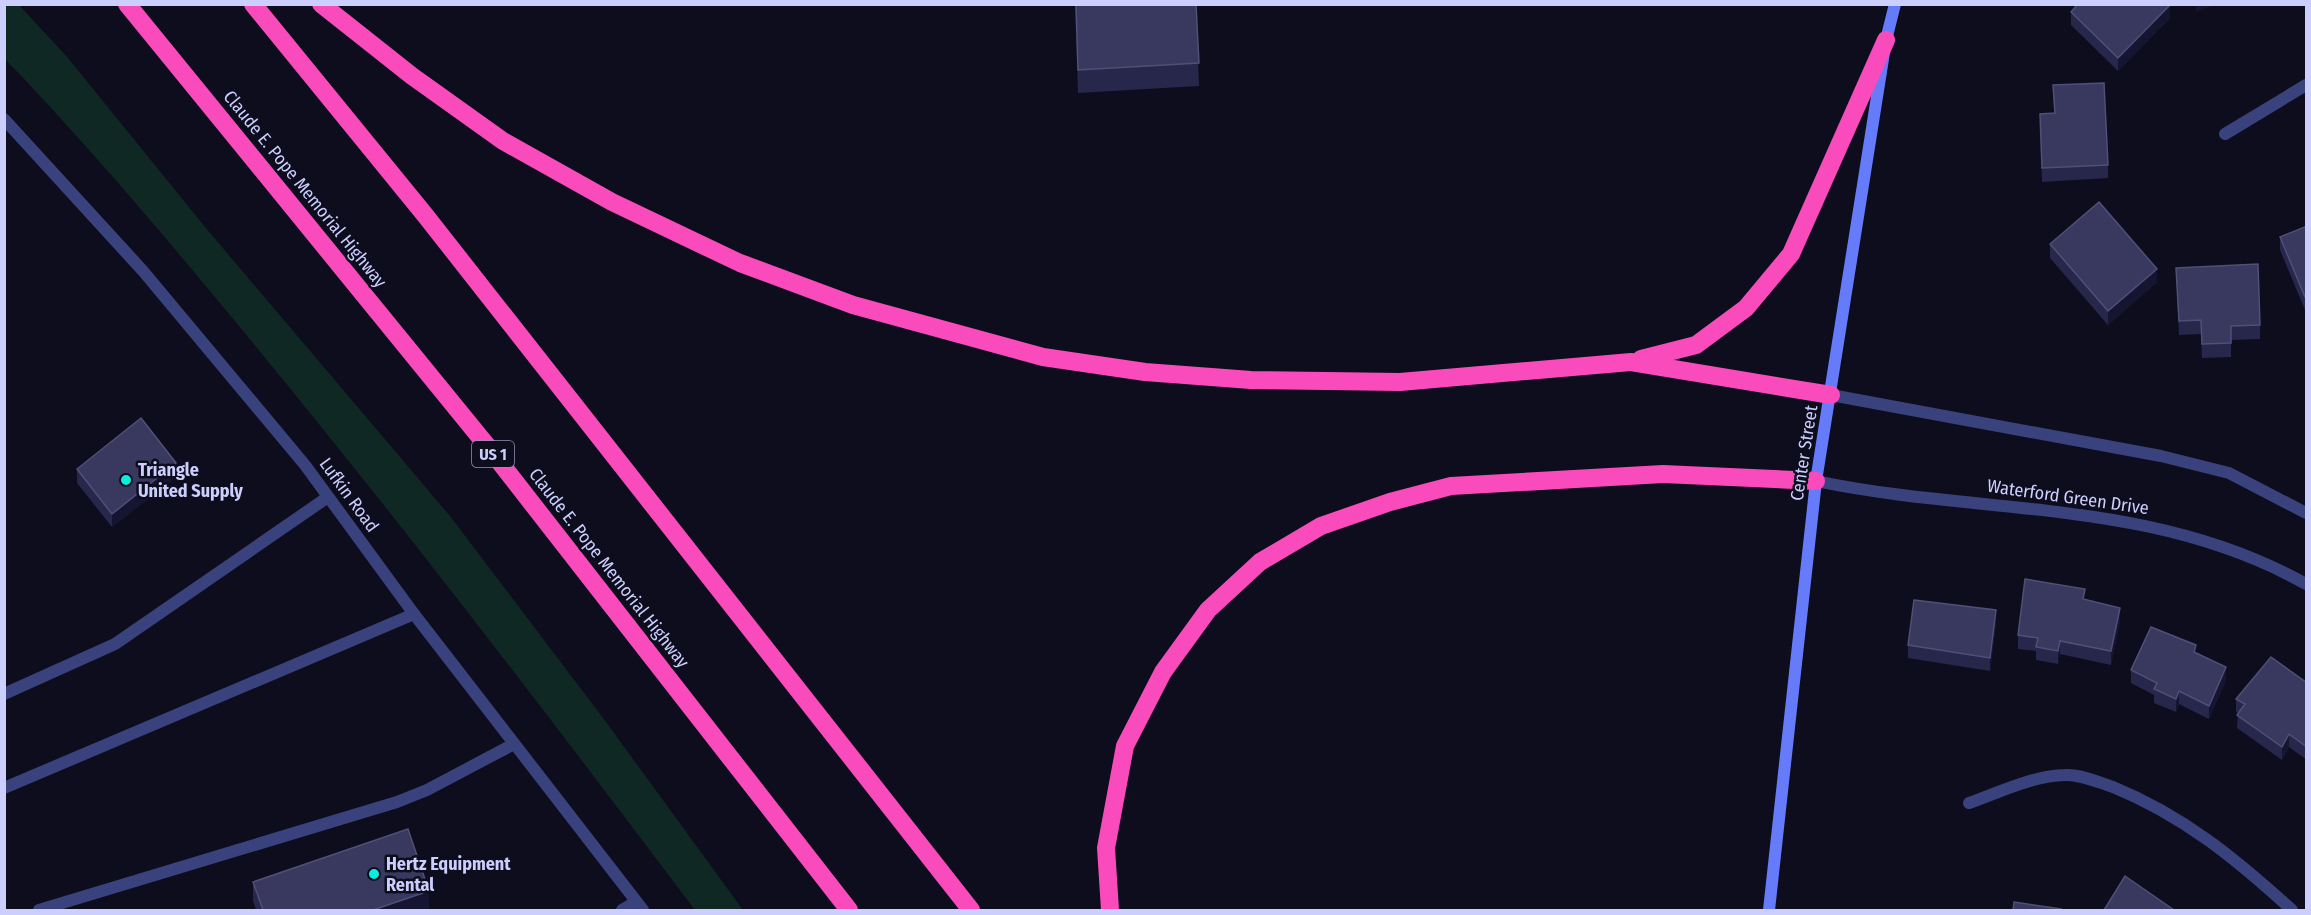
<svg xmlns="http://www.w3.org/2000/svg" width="2311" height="915" font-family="'Fira Sans Condensed',sans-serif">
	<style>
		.green { fill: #102823 }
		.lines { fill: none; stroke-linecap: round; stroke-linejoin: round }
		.lane { stroke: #39427c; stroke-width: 12 }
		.street { stroke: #39427c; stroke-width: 12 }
		.secondary { stroke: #667bfa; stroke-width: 12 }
		.highway { stroke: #f94bbb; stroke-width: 18 }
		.wall { fill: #27264b }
		.shaded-wall { fill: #151431 }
		.building { fill: #39385e; stroke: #504f77; stroke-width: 1.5 }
		.poi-dot { fill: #08edde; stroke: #0d0d1e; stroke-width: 2 }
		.labels { text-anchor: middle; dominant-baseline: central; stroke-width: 5; stroke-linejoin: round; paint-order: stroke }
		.shield { fill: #0d0d1e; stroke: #9394ba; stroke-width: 1.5 }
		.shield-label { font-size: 16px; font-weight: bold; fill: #cccefd }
		.street-label { font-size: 18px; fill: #cccefd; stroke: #0d0d1e }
		.poi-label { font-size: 18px; font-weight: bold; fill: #cccefd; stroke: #0d0d1e; text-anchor: start }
	</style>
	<rect width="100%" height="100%" fill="#0d0d1e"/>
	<path class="green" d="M5,4L19,5L68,58L205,227L450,516L606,722L743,910H695C548,715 400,521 244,332C167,239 89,146 5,59Z"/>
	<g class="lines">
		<g class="lane">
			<path d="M4,694L115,644L328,497"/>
			<path d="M4,788L414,614"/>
			<path d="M39,910L397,802L427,790L514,744"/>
			<path d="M622,910L636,902"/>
		</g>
		<g class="street">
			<path d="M4,119L143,271L305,465L414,614L643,910"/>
			<path d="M2225,134L2306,85"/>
			<path d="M1831,395L2161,456L2229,473L2306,513"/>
			<path d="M1816,481C1983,516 2151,497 2306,584"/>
			<path d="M1969,803C2000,792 2032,776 2065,775C2079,774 2099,782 2113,787C2184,816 2236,859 2292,910"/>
		</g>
		<path class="secondary" d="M1769,910L1816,481L1886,40L1895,4"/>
		<g class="highway">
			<path d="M127,4L488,447L849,910"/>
			<path d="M253,4L425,215L971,910"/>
			<path d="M321,4L412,76L503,141L612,202L740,263L853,305L1043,357L1145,372L1251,380L1400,382L1631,362L1831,395"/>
			<path d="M1641,359L1696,345L1746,308L1791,254L1886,40"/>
			<path d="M1110,910L1106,848L1125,746L1163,672L1208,610L1260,562L1321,526L1390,502L1451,486L1663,474L1816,481"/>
		</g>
	</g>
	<g class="wall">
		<path d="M1075,4H1196L1199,86L1078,93Z"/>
		<path d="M2071,12L2170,18L2118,71L2071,25Z"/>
		<path d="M2053,85L2108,165V178L2042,182L2040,114L2054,113Z"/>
		<path d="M2307,226L2305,310L2280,250V237Z"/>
		<path d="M2050,244L2157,282L2108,325L2050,258Z"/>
		<path d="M2176,268L2260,325V339L2231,340V357L2202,358L2201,334L2179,335Z"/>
		<path d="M77,469L176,477L112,527L77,483Z"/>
		<path d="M2085,600L2120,621L2111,665L2060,654L2058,664L2036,660V651L2018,649V635Z"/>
		<path d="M1996,624L1990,671L1908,658V645Z"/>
		<path d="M2196,653L2226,680L2209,719L2179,704L2176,712L2154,703V695L2131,683V670Z"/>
		<path d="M2307,683V760L2289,747L2282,760L2237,728L2238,713L2236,712V699Z"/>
		<path d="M253,882L429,910H256L253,901Z"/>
	</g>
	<g class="shaded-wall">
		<path d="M2196,4H2217L2196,12Z"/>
		<path d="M2170,5V18L2118,71V58Z"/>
		<path d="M2157,269V282L2108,325V311Z"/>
		<path d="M2307,296V309L2305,310V297Z"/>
		<path d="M176,463V477L112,527V514Z"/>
		<path d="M2120,608V621L2111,665V651Z"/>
		<path d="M1996,610V624L1990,671V658Z"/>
		<path d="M2060,641V654L2058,664V651Z"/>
		<path d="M2226,667V680L2209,719V706Z"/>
		<path d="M2179,691V704L2176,712V699Z"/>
		<path d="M2289,734V747L2282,760V747Z"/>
		<path d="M429,891V910H373Z"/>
	</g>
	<g class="building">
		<path d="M1076,4H1196L1199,63L1078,70Z"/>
		<path d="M2078,4H2170V5L2118,58L2071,12Z"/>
		<path d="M2104,83L2108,165L2042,168L2040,114L2055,113L2053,85Z"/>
		<path d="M2099,202L2157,269L2108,311L2050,244Z"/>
		<path d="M2307,226V296L2305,297L2280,237Z"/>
		<path d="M2258,264L2260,325L2231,326V343L2202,344L2201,320L2179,321L2176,268Z"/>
		<path d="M141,418L176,463L112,514L77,469Z"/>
		<path d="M2025,579L2085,589L2083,599L2120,608L2111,651L2060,641L2058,651L2036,647L2038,638L2018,635Z"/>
		<path d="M1914,600L1996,610L1990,658L1908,645Z"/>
		<path d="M2151,627L2196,645L2194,652L2226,667L2209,706L2179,691L2176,699L2154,689L2157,683L2131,670Z"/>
		<path d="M2271,657L2307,683V747L2289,734L2282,747L2237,715L2245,704L2236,699Z"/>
		<path d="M408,829L429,891L373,910H263L253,882Z"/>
		<path d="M2125,876L2174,910H2104Z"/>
		<path d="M2014,902L2061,909V910H2013Z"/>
	</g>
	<g class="poi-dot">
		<circle cx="126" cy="480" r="6"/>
		<circle cx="374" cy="874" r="6"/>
	</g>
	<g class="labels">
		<rect class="shield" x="472" y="441" width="42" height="26" rx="4.5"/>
		<g class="shield-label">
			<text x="493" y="454">US 1</text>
		</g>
		<g class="street-label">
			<text transform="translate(305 189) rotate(51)">Claude E. Pope Memorial Highway</text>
			<text transform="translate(1804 453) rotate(-81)">Center Street</text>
			<text transform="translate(349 495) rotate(54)">Lufkin Road</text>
			<text transform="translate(2068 497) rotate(8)">Waterford Green Drive</text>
			<text transform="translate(609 568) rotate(52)">Claude E. Pope Memorial Highway</text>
		</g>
		<g class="poi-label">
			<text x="138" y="470">Triangle<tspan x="138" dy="21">United Supply</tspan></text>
			<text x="386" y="864">Hertz Equipment<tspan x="386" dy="21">Rental</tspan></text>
		</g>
	</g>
	<rect width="2311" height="915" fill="none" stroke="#cccefd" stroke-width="12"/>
</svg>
